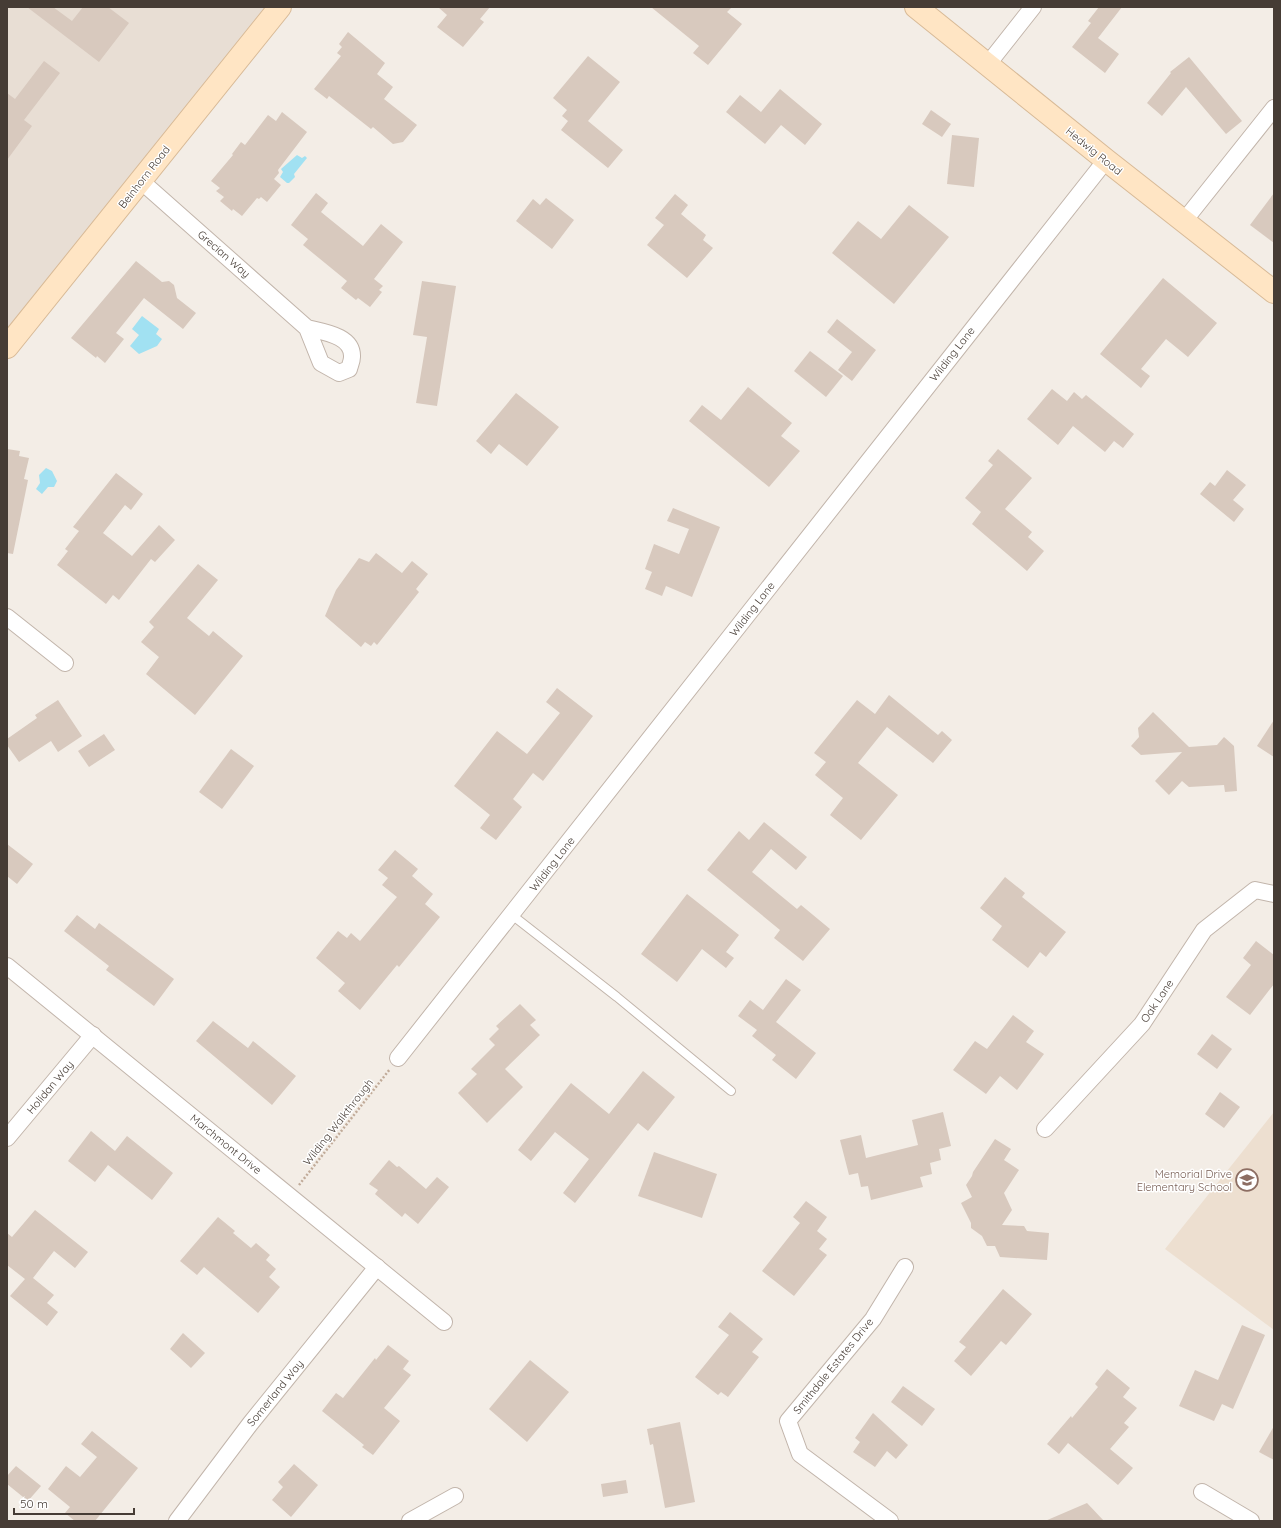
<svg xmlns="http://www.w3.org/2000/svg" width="1281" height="1528" font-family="Quicksand,sans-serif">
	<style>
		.residential { fill: #e8ded4 }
		.education { fill: #eddfd0 }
		.water { fill: #a1e1f2 }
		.building { fill: #d8c9be }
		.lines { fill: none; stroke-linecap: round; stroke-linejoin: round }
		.lane-casing { stroke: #c2b5ab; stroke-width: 10 }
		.street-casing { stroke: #c2b5ab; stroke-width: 18 }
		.secondary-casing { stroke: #d8ba97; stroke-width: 24 }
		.path { stroke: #c1ab99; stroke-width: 2.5; stroke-dasharray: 2 2; stroke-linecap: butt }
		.lane { stroke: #fff; stroke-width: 8 }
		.street { stroke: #fff; stroke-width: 16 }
		.secondary { stroke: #ffe5c4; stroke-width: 22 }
		.labels { text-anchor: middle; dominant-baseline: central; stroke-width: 3; stroke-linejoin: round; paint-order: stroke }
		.street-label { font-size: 11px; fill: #463c35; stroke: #fff }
		.education-label { font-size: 11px; fill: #785e54; stroke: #fff; text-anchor: end }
	</style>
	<rect width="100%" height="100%" fill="#f3ede6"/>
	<path class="residential" d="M7,7H270L7,334Z"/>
	<path class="education" d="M1274,1112V1330L1165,1249Z"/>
	<g class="water">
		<path d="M297,155L302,158L305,156L307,158L294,174L295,177L289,183H287L280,177L283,172L281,169Z"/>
		<path d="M142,316L159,329L156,334L162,339L157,346L139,354L130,346L139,335L132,329Z"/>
		<path d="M46,468L52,471L57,481L54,487H48L42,494L36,489L40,483L39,475Z"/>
	</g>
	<g class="building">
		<path d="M27,7H53L72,21L83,7H108L129,23L99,62Z"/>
		<path d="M438,7H490L480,19L484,22L463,47L437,27L447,15Z"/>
		<path d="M651,7H732L727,12L742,24L708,65L693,53L699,46Z"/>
		<path d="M1099,7H1122L1098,38L1119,54L1105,73L1072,47L1091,23L1088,21Z"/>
		<path d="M348,32L385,63L377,74L393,87L384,99L417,125L403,142L393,144L373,127L371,129L329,96L327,99L314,89L341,56L337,53L342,47L339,44Z"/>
		<path d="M588,56L620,82L588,121L623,150L608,168L561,130L568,121L562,116L567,110L553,98Z"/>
		<path d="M1189,57L1242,121L1226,134L1186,87L1162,116L1147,103L1171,73L1170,72Z"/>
		<path d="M44,61L60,73L24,120L32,126L7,160V93L15,99Z"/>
		<path d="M780,89L822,124L805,145L781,125L765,144L726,112L740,95L761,112Z"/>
		<path d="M931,110L951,124L942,137L922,124Z"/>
		<path d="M282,112L307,132L278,170L279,173L274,179L281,185L267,202L261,197L259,199L257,198L242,216L233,209L232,211L220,201L224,197L216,191L220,188L211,181L233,155L232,154L241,142L245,145L268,115L276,121Z"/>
		<path d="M952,135L979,138L974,187L947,184Z"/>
		<path d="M316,193L328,203L321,212L363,246L381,224L403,242L374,279L383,286L379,290L382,292L370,307L358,298L356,300L341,288L347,281L303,245L308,239L291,225Z"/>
		<path d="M1274,193V243L1250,225Z"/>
		<path d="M675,194L688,205L681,214L706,235L703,240L713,248L687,278L647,245L664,225L655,218Z"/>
		<path d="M546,198L574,220L552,249L516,221L533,199L540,205Z"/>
		<path d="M909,205L949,237L894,304L832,253L858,221L881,239Z"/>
		<path d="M136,261L162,282L169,281L174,285L177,298L196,313L183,329L144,298L116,333L124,339L105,363L97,356L96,358L71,338Z"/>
		<path d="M1163,278L1217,323L1188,357L1166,339L1141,369L1150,376L1141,388L1100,354Z"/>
		<path d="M422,281L456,286L437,406L416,403L427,337L413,335Z"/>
		<path d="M837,319L876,350L852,381L838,370L852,352L827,332Z"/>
		<path d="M810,351L843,376L826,397L794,371Z"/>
		<path d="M748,387L792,423L781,436L800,451L769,487L689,421L702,405L721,420Z"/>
		<path d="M1052,389L1067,401L1074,392L1082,399L1086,395L1134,434L1123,448L1114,441L1105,452L1073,426L1058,445L1027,419Z"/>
		<path d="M516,393L559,427L527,466L499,444L491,454L476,441Z"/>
		<path d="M7,449L20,451L19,456L29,458L24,479L28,480L13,554L7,553Z"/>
		<path d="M998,449L1032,478L1005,509L1032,532L1028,537L1044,551L1027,571L972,524L981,512L965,498L993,465L988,461Z"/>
		<path d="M1227,470L1246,485L1233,500L1244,509L1234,522L1200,494L1210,482L1215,486Z"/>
		<path d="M116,473L143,494L131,510L125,505L103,533L132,556L159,525L175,540L155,562L151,559L119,600L113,595L106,604L57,565L68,551L65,549L79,531L73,527Z"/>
		<path d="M673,508L720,527L692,597L666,586L662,596L645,589L652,572L645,569L654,544L679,554L689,529L667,521Z"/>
		<path d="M376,553L402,573L412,561L428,574L416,589L419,592L377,645L374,642L371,646L365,642L361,647L325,616L336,590L359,558L369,562Z"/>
		<path d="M198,564L218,580L187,618L209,636L213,631L243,656L195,715L146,674L159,657L141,642L154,627L149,622Z"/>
		<path d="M557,688L593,716L543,781L533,773L513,799L522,807L496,840L480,828L490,815L454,786L497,731L527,754L560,713L546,702Z"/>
		<path d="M889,695L938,735L942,731L952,740L933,763L887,727L858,763L898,795L861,840L830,815L843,798L815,775L826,762L814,753L857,700L875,714Z"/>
		<path d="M58,700L82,736L58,752L51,741L19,762L7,745V739L37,718L35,715Z"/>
		<path d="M1153,712L1189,747L1217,745L1224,737L1234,746L1237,791L1225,792L1224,785L1189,787L1182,781L1169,795L1155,781L1182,752L1141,755L1131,746L1139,737L1138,728Z"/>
		<path d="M1274,720V757L1257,746Z"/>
		<path d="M104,734L115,750L89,767L78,751Z"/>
		<path d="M231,749L254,766L222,809L199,792Z"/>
		<path d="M764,822L807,857L796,870L771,849L752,872L797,909L801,905L830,929L803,961L774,938L780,930L707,870L739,831L749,840Z"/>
		<path d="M7,844L33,864L17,884L7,876Z"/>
		<path d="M395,850L418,869L412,876L433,894L425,904L440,917L399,967L397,965L360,1010L338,991L345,983L316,958L338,931L347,938L351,933L360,941L397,897L382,885L388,878L378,870Z"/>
		<path d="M1005,877L1025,893L1022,897L1066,932L1046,957L1040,952L1028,968L992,940L1002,926L980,908Z"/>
		<path d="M687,894L739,935L726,952L734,958L726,968L702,949L677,982L641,954Z"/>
		<path d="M77,915L95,929L99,923L174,979L154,1006L106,970L109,966L64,931Z"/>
		<path d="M1256,941L1274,955V984L1250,1015L1226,997L1251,965L1243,958Z"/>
		<path d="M786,979L801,990L776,1022L816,1053L796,1079L772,1060L776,1055L752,1036L757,1030L738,1016L750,1000L763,1010Z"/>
		<path d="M520,1004L536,1020L530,1025L540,1035L505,1069L523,1087L487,1123L458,1093L477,1074L471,1069L495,1045L489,1039L499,1029L496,1026Z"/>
		<path d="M1013,1015L1034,1031L1026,1042L1044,1054L1017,1090L1000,1076L986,1094L953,1070L975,1041L987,1049Z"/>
		<path d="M213,1021L248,1048L253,1041L296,1076L272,1105L196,1041Z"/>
		<path d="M1212,1034L1232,1049L1217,1069L1197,1054Z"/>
		<path d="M643,1071L675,1097L648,1131L638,1123L575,1203L563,1193L589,1159L555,1132L531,1161L518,1150L571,1083L609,1114Z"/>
		<path d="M1220,1092L1240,1107L1224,1128L1205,1114Z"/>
		<path d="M943,1112L951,1146L939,1149L941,1160L930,1163L932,1174L920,1177L923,1187L871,1200L868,1186L861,1187L858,1173L849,1175L840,1140L861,1135L866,1158L918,1145L912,1120Z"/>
		<path d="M91,1131L115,1151L127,1136L173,1173L152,1200L108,1165L95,1182L68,1161Z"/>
		<path d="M995,1139L1011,1149L1004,1160L1019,1170L1004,1193L1012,1210L1002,1225L1024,1226L1027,1231L1049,1233L1047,1260L1000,1257L995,1246H987L982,1236L971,1228V1223L961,1203L972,1197L966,1185L972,1176L973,1172Z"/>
		<path d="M654,1152L717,1174L702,1218L638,1196Z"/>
		<path d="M389,1160L397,1167L399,1166L426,1189L437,1177L449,1187L418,1224L405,1213L402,1217L375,1194L378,1190L369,1184Z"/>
		<path d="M806,1201L827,1217L817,1231L827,1239L819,1249L827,1255L794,1296L762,1271L800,1223L793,1217Z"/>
		<path d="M35,1210L88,1252L75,1268L54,1251L33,1278L54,1295L47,1303L58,1312L47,1326L10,1296L25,1279L7,1265V1233L12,1237Z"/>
		<path d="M218,1217L235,1231L233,1233L251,1248L256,1243L270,1255L266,1260L276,1269L269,1277L280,1287L258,1313L204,1267L197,1275L180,1261Z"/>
		<path d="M1003,1289L1032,1314L1006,1345L1001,1341L971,1376L954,1361L966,1347L959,1342Z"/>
		<path d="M730,1312L763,1339L752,1352L759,1357L728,1397L721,1392L718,1395L695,1377L729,1335L718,1327Z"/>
		<path d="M1242,1325L1265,1335L1233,1409L1222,1404L1214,1421L1179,1406L1195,1370L1218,1380Z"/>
		<path d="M183,1333L205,1353L191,1368L170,1349Z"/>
		<path d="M388,1345L409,1361L403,1369L411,1375L384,1408L400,1421L373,1455L362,1447L364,1445L322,1411L336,1393L343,1398L375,1358L376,1360Z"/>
		<path d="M530,1360L569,1392L527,1442L489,1409Z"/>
		<path d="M1107,1369L1130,1388L1123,1397L1137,1408L1124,1423L1129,1427L1110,1449L1133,1468L1118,1485L1068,1443L1059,1454L1047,1444L1071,1416L1072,1418L1098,1387L1095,1384Z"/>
		<path d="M903,1386L935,1409L922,1426L891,1402Z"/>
		<path d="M873,1413L908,1445L896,1459L887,1451L875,1467L853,1452L860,1442L855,1438Z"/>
		<path d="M680,1422L695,1502L665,1508L653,1444L650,1445L647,1429Z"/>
		<path d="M1274,1426V1460L1259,1452Z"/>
		<path d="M92,1431L138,1468L95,1521H75L65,1513L70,1507L48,1489L66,1466L80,1477L97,1457L81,1444Z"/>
		<path d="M294,1464L318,1485L291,1517L272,1500L283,1487L278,1482Z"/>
		<path d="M16,1466L41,1486L28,1501L7,1484V1476Z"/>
		<path d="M626,1480L628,1493L603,1497L601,1484Z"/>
		<path d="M1087,1503L1104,1521H1045Z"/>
	</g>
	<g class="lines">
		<g class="lane-casing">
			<path id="lane" d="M512,915L617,997L731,1091"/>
		</g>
		<g class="street-casing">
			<g id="street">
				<path d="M988,64L1033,7"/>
				<path d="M141,181L307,328L321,363L339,373L349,369C350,365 352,361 352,357C353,335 322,332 307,328"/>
				<path d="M1184,221L1274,108"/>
				<path d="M7,617L65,663"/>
				<path d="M7,966L444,1322"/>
				<path d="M398,1058L1106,160"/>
				<path d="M1045,1129L1142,1024L1204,930L1255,890L1274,894"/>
				<path d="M7,1138L93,1035"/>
				<path d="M1202,1492L1251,1521"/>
				<path d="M177,1521L250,1424L377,1267"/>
				<path d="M410,1521L455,1496"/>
				<path d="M890,1521L800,1454L788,1421L873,1319L905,1267"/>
			</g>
		</g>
		<g class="secondary-casing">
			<g id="secondary">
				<path d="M916,7L1106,160L1274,292"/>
				<path d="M7,347L280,7"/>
			</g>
		</g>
		<path class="path" d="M299,1185L390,1069"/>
		<use href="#lane" class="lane"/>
		<use href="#street" class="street"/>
		<use href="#secondary" class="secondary"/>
	</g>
	<defs>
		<g id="school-ring" transform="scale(1.15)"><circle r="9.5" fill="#fff" stroke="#8d6e63" stroke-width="1.5"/><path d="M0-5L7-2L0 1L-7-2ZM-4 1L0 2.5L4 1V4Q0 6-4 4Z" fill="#8d6e63"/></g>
	</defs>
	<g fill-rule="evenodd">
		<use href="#school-ring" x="1247" y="1180"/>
	</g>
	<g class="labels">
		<g class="street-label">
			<text transform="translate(1094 151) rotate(39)">Hedwig Road</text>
			<text transform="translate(144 177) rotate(-52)">Beinhorn Road</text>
			<text transform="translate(224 254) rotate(41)">Grecian Way</text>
			<text transform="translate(952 354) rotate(-52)">Wilding Lane</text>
			<text transform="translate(752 609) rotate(-52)">Wilding Lane</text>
			<text transform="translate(552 864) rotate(-52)">Wilding Lane</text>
			<text transform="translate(1157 1001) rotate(-56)">Oak Lane</text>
			<text transform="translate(50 1087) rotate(-50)">Holidan Way</text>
			<text transform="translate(338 1122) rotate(-52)">Wilding Walkthrough</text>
			<text transform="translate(226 1144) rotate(39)">Marchmont Drive</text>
			<text transform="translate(833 1366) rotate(-51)">Smithdale Estates Drive</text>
			<text transform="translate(275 1393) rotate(-51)">Somerland Way</text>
		</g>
		<g class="education-label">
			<text x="1232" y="1174">Memorial Drive<tspan x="1232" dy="13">Elementary School</tspan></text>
		</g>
	</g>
	<rect width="1281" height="1528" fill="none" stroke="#463c35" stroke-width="16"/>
	<path d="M14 1508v6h120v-6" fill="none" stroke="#463c35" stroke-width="2"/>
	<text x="20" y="1508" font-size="12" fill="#463c35" stroke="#ffffff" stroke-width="3" paint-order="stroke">50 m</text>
</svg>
